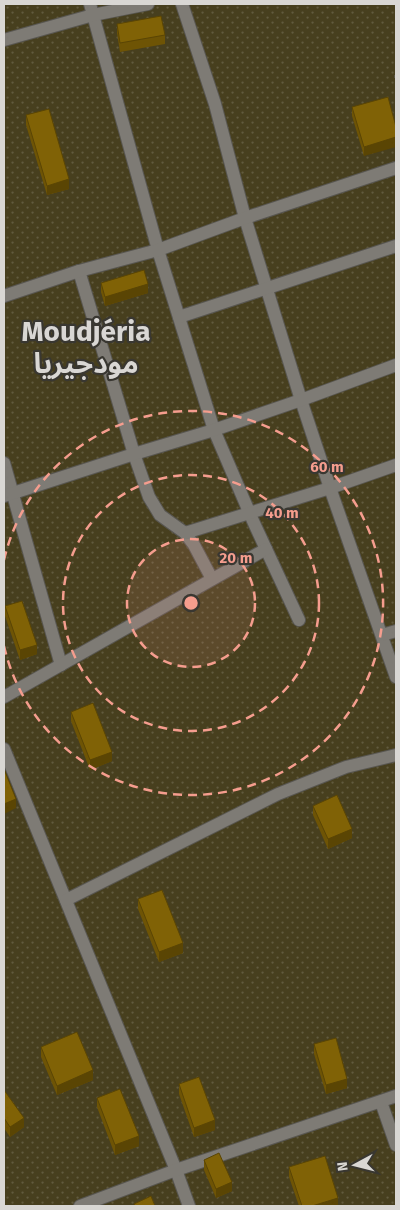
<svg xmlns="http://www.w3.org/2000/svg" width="400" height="1210" font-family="'Fira Sans','Noto Sans Arabic',sans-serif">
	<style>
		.sand { fill: url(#sand-dots) }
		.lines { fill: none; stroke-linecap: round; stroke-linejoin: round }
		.minor-casing { stroke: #585651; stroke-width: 14 }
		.path { stroke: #6d6b66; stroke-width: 3; stroke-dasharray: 4 2.5; stroke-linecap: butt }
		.minor { stroke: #7e7b75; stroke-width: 12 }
		.wall { fill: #6e5405 }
		.shaded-wall { fill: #5a4504 }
		.building { fill: #806206; stroke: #5a4504 }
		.ring { fill: none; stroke: #f59d8e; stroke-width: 2.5; stroke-dasharray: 9 6 }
		.labels { text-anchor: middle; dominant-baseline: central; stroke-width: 4.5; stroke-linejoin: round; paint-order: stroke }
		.town-label { font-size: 28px; font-weight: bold; fill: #d9d7d4; stroke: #393731 }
		.centre { fill: #f59d8e; stroke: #393731; stroke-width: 2.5 }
		.ring-label { font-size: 15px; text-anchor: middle; font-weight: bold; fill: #f59d8e; stroke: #393731; stroke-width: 4.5; stroke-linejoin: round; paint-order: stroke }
	</style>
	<defs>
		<pattern id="sand-dots" width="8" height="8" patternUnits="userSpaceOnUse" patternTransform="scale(1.25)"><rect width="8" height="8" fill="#473f1e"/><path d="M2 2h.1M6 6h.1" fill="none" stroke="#615a3e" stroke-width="1.8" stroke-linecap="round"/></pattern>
	</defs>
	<rect width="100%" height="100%" fill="#393731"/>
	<rect class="sand" x="4" y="4" width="392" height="1202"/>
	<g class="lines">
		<g class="minor-casing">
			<g id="minor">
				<path d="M90,4L158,250L214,430L253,521L299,620"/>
				<path d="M182,4L215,104L245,218L301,400L330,488L396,677"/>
				<path d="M4,40L93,15L148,4"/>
				<path d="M79,271L134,454L149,497L160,515L185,533L194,545L212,579"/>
				<path d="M4,296L79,271L158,250L245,218L396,168"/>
				<path d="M179,317L396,246"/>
				<path d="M4,463L61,665"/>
				<path d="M4,496L134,454L214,430L301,400L396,365"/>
				<path d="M185,533L330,488L396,465"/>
				<path d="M382,635L396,631"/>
				<path d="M4,697L266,549"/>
				<path d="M4,749L176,1170L189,1206"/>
				<path d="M66,900L278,794L346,767L396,755"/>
				<path d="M381,1102L396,1145"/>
				<path d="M80,1206L176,1170L396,1096"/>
			</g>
		</g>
		<path class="path" d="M396,75V78"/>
		<use href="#minor" class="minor"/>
	</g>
	<g class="wall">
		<path d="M117,24L165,35V44L120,52L117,33Z"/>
		<path d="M352,107L396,127L364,156L352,116Z"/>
		<path d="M26,115L69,189L47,195L26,125Z"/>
		<path d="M101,283L148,293L105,306L101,292Z"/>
		<path d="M5,606L37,654L20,660L5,616Z"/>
		<path d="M71,712L112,761L90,770L71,721Z"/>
		<path d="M313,806L352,838L328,849L313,815Z"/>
		<path d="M138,899L183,953L159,962L138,909Z"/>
		<path d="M314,1044L347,1088L326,1094L314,1054Z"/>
		<path d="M41,1047L93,1080L57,1095L41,1057Z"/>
		<path d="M179,1084L215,1130L194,1137L179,1094Z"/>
		<path d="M4,1090L24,1127L10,1137L4,1128Z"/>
		<path d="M97,1098L139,1146L115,1155L97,1107Z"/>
		<path d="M204,1160L232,1191L216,1198L204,1170Z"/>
		<path d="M289,1167L338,1206H299L289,1177Z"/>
	</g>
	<g class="shaded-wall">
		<path d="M396,137V147L364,156V147Z"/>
		<path d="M69,179V189L47,195V186Z"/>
		<path d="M148,284V293L105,306V297Z"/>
		<path d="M37,645V654L20,660V650Z"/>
		<path d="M112,752V761L90,770V760Z"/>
		<path d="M16,799V808L4,814V804Z"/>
		<path d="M352,829V838L328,849V839Z"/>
		<path d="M183,943V953L159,962V952Z"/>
		<path d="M93,1070V1080L57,1095V1086Z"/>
		<path d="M347,1079V1088L326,1094V1085Z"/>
		<path d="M24,1118V1127L10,1137V1127Z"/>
		<path d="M215,1120V1130L194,1137V1128Z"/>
		<path d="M139,1136V1146L115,1155V1145Z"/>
		<path d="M232,1182V1191L216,1198V1189Z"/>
		<path d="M338,1198V1206H312Z"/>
	</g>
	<g class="building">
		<path d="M161,16L165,35L120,43L117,24Z"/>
		<path d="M388,97L396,127V137L364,147L352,107Z"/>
		<path d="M49,109L69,179L47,186L26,115Z"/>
		<path d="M144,270L148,284L105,297L101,283Z"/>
		<path d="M22,601L37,645L20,650L5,606Z"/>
		<path d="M93,703L112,752L90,760L71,712Z"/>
		<path d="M4,769L16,799L4,804Z"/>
		<path d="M337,795L352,829L328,839L313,806Z"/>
		<path d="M162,890L183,943L159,952L138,899Z"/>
		<path d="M77,1032L93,1070L57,1086L41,1047Z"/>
		<path d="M336,1038L347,1079L326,1085L314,1044Z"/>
		<path d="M199,1077L215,1120L194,1128L179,1084Z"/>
		<path d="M120,1089L139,1136L115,1145L97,1098Z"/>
		<path d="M4,1090L24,1118L10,1127L4,1118Z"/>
		<path d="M219,1153L232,1182L216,1189L204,1160Z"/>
		<path d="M325,1156L338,1198L312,1206H302L289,1167Z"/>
		<path d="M151,1196L155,1206H135L134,1204Z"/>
	</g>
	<circle cx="191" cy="603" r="64" fill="#f59d8e" fill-opacity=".12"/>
	<g class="ring">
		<circle cx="191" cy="603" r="64"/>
		<circle cx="191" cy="603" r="128"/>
		<path d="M4 560A192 192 0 1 1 4 646"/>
	</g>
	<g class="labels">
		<g class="town-label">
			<text x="86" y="331">Moudjéria<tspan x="86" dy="32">مودجيريا</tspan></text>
		</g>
	</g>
	<circle cx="191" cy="603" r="8" class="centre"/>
	<g class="ring-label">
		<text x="327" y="472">60 m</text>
		<text x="282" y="518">40 m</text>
		<text x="236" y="563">20 m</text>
	</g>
	<rect width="400" height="1210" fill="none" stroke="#d9d7d4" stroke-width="10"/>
	<g transform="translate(355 1165) rotate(263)" stroke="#393731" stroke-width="4" paint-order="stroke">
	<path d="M0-4L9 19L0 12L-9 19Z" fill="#d9d7d4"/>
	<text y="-8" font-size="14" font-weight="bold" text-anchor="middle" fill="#d9d7d4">N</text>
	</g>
</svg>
